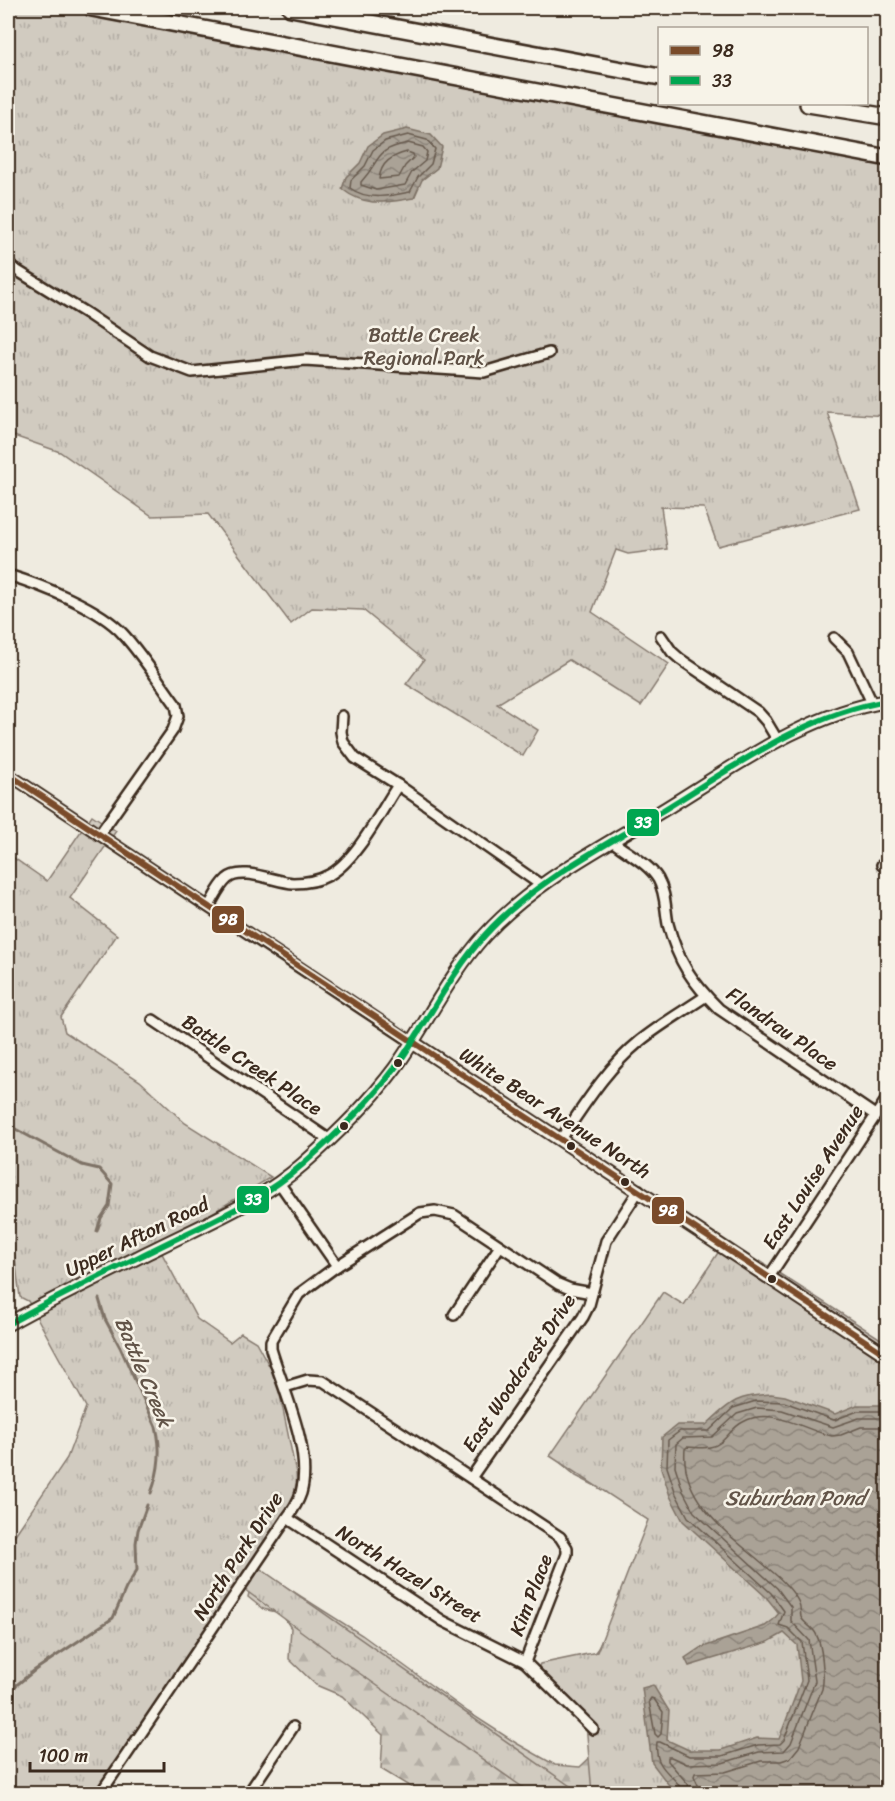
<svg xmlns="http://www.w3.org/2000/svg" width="895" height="1801" font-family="Sriracha,sans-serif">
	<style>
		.forest { fill: url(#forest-firs); stroke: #867a6f; stroke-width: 1.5 }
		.park { fill: url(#park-tufts); stroke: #867a6f; stroke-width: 1.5 }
		.water { fill: url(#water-waves); stroke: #7e7266; stroke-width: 1.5 }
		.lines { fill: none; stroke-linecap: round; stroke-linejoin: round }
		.shore { stroke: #675a4e; stroke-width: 1.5 }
		.stream { stroke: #7e7266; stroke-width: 3 }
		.minor-casing { stroke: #3b2a1e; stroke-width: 14 }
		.tertiary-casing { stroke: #3b2a1e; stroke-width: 16 }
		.trunk-casing { stroke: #3b2a1e; stroke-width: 20 }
		.minor { stroke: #f7f3e8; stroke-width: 9 }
		.tertiary { stroke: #f7f3e8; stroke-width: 12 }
		.trunk { stroke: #f7f3e8; stroke-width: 15 }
		.bus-1-casing { stroke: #f7f3e8; stroke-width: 10 }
		.bus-2-casing { stroke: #f7f3e8; stroke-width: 10 }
		.bus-1 { stroke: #7a4b2a; stroke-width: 6 }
		.bus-2 { stroke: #00a651; stroke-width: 6 }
		.bus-dot { fill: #3b2a1e; stroke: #f7f3e8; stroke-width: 2 }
		.labels { text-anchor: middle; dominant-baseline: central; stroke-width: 5; stroke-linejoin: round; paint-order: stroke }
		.park-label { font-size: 20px; fill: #605246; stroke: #f7f3e8 }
		.street-label { font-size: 20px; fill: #3b2a1e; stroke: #f7f3e8 }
		.water-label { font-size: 21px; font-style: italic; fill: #625448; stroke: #f7f3e8 }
		.line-badge { stroke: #f7f3e8; stroke-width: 2 }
		.badge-label { font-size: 16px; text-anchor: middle; font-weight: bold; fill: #fff }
	</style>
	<defs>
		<pattern id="forest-firs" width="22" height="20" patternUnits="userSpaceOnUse" patternTransform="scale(1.5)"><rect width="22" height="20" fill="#d1cbc0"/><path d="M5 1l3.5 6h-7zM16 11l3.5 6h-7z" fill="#b4aea5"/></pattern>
		<pattern id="park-tufts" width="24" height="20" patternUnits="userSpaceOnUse" patternTransform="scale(1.5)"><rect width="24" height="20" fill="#d1cbc0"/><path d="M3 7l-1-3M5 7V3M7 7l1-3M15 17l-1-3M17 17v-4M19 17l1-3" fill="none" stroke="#b4aea5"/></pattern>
		<pattern id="water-waves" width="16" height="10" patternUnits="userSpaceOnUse" patternTransform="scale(1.5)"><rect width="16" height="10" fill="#aaa296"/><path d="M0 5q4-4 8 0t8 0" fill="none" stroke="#8c847a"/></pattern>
	</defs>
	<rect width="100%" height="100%" fill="#efebe0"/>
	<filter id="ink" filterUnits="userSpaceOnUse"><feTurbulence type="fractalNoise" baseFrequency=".0167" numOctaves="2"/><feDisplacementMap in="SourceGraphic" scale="12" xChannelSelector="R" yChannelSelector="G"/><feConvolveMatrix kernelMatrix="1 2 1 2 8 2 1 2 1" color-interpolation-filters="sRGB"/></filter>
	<g filter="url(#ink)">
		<path class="forest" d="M752,1366L777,1375H796L806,1382L831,1387L844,1384L879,1369L887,1375V1405H857L835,1414L785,1396L755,1395L730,1402L707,1425H677L662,1437L661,1468L670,1496L683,1521L766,1597L779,1613C760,1637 724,1634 699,1648C677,1661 668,1680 642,1688L652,1763L668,1784L679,1793L422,1794L381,1769L383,1735L342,1696L316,1685L289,1659L291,1628L281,1613L263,1609L248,1597L252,1580L261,1571L362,1635L468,1712L516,1743L555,1765L580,1767C586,1761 595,1754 599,1746C612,1723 575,1698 560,1683L566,1669C595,1655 597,1656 608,1626L624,1629L645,1641L670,1643L684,1629L690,1616H707L717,1594L700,1569L668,1535L623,1500L576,1476L553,1456L604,1380L666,1382L682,1399L708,1393L725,1373Z"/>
		<g class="park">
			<path d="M16,8H115L652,111L887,165V416L827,412L860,509L718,546L704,508L661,507L667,549L628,554L616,550L592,612L669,664L641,706L569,660L497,704L538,730L523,756L406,684L424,660L363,610L312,608L291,624L208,514L152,516L60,452L8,434V20Z"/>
			<path d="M92,815L116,831L70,898L117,935L61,1017L65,1032L140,1081L185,1123L271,1177L158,1246L197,1319L230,1342L241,1333L256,1342L277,1380L297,1478L293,1501L251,1562L580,1793H531L339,1659L241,1587L100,1793H8V1545L67,1458L86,1407L28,1301L20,1297L9,1213L8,1212V854L47,881Z"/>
			<path d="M721,1248L755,1269L760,1261L887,1343V1793H592L586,1723L534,1678L540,1664L597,1652L648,1520L550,1456L663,1292L684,1305Z"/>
		</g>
		<g class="water">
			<path d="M407,129L431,135L442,147L437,168L422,180L414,198C386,202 366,208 342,189L346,177L360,163L368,146L383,135Z"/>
			<path d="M771,1394L785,1396L835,1414L857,1405H887V1793H679L668,1784L652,1763L642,1688L653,1685L669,1711L667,1740L689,1750H721L757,1738L779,1739L801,1681L797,1645L784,1633L768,1642L689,1666L685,1658L700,1648L765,1626L773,1620L779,1613L766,1597L683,1521L670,1496L661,1468L662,1437L677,1425H706C731,1402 735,1396 771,1394Z"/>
		</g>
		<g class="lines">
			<g class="shore">
				<path d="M408,135L427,140L435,149L431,164L418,177L410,192C391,196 367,201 350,188L351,180L365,166L373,150L385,141Z"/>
				<path d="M408,143L423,147L427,152L425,161L412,172L405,185L376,190L361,185V182C382,159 373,150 408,143Z"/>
				<path d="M407,152L413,154L414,157L405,166L399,177L379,179C381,162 392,156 407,152Z"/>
				<path d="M651,1698L654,1699L663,1712L661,1734L658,1737L655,1734L649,1701Z"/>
				<path d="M682,1794C680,1775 653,1773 657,1742H660L689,1756H722L758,1745L780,1744L784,1740L807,1680L802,1642L788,1628L779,1625L784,1611L771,1593L688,1517L676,1494L667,1467L668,1440L680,1431H709L733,1408L756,1401L784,1402L834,1420L858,1411H888"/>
				<path d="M690,1794L688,1784L668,1761V1757H671L687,1764L722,1763L759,1752L784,1751L791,1743L815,1681L809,1640L791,1621V1607L777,1588L694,1512L683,1491L675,1466L676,1444L683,1438L712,1437L737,1414L757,1408L782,1410L833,1427L859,1418H888"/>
				<path d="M699,1794L698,1785L694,1776L695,1773L725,1772L761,1761H781L790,1758L799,1747L822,1689C825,1677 822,1644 816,1634C813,1627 803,1623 801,1617C800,1612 801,1608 799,1603C793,1590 780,1578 769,1569C733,1537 680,1503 685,1449L687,1447C695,1447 703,1449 710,1447C725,1445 730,1428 743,1422C773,1406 803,1430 832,1436L841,1435L861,1427H888"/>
			</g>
			<g class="stream">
				<path d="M8,1125L82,1165L99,1169L112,1184L109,1206L101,1218L97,1231"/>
				<path d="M99,1299L105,1319L120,1347L156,1427C162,1450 159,1472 151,1493"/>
				<path d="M8,1692L35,1670L113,1618L126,1588L137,1570L136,1543L138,1530L147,1505"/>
			</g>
			<g class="minor-casing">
				<g id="minor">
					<path d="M8,265L86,313L150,356L192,372L305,360L484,372L549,353"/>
					<path d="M8,575C41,585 100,608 123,634C143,656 159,682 176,705L178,716L173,730L99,835"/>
					<path d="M661,636L672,652L680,659L758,712L766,721L778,741"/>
					<path d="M834,638L848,652L872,703"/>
					<path d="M342,716L341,732L343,742L355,758L398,785L541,885"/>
					<path d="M8,774L412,1042"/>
					<path d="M612,841C627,853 648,863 658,879C666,893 665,909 668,924C678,962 692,982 719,1009L875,1115"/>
					<path d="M882,865L888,869"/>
					<path d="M209,906C214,898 219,886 227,879C241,866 276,882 293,883C306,883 318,881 329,875C356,861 381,811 398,785"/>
					<path d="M153,1020L330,1140"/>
					<path d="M561,1139C585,1104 607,1068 640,1041C661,1024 684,1011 706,996"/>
					<path d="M280,1184L337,1266"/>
					<path d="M769,1277L888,1097"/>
					<path d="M454,1315L500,1246"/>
					<path d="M285,1387L308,1380L323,1381L560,1537L567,1548V1554L525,1662"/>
					<path d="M471,1478L583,1317L589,1305L606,1241L639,1190"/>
					<path d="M287,1518L443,1621L525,1662L593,1729"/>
					<path d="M100,1794L287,1518C293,1510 298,1502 301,1493C313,1451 283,1390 271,1349V1341L299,1294L337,1266L420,1213L435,1211L454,1215L558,1284L570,1289L592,1293"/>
					<path d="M248,1794L293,1727"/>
				</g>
			</g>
			<g class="tertiary-casing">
				<g id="tertiary">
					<path d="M412,1042L888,1356"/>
					<path d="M8,1324C56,1297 106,1273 155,1249C207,1223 260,1202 303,1164C336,1135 369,1103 395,1068C426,1025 449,975 485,935C533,882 600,849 660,812C731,769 804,714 888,701"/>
				</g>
			</g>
			<g class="trunk-casing">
				<g id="trunk">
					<path d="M92,8L888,158"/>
					<path d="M291,8L660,77"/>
					<path d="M808,104L888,117"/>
				</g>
			</g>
			<use href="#minor" class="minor"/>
			<use href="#tertiary" class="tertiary"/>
			<use href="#trunk" class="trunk"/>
			<g class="bus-1-casing">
				<path id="bus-1" d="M8,774L888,1356"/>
			</g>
			<g class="bus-2-casing">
				<path id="bus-2" d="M8,1324C56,1297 106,1273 155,1249C207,1223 260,1202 303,1164C336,1135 369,1103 395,1068C426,1025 449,975 485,935C533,882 600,849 660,812C731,769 804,714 888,701"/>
			</g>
			<use href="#bus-1" class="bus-1"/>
			<use href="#bus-2" class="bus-2"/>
		</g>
	</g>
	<g class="bus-dot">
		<circle cx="398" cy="1063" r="5"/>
		<circle cx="344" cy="1126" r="5"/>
		<circle cx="571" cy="1146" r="5"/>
		<circle cx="625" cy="1182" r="5"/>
		<circle cx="772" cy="1279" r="5"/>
	</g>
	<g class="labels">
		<g class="park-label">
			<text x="424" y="335">Battle Creek<tspan x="424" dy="23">Regional Park</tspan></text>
		</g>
		<g class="street-label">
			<text transform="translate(782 1029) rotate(35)">Flandrau Place</text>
			<text transform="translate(252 1065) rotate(34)">Battle Creek Place</text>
			<text transform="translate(555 1113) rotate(33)">White Bear Avenue North</text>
			<text transform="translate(813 1177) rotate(-57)">East Louise Avenue</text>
			<text transform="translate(137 1237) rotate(-26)">Upper Afton Road</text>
			<text transform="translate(519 1373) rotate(-56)">East Woodcrest Drive</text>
			<text transform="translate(238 1556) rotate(-57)">North Park Drive</text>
			<text transform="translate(409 1574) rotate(32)">North Hazel Street</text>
			<text transform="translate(531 1595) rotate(-69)">Kim Place</text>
		</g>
		<g class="water-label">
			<text transform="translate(144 1372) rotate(67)">Battle Creek</text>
			<text x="795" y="1498">Suburban Pond</text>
		</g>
	</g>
	<g class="line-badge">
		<rect x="626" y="808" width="34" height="29" rx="6" fill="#00a651"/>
		<rect x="211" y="905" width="34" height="29" rx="6" fill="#7a4b2a"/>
		<rect x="236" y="1185" width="34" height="29" rx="6" fill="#00a651"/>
		<rect x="651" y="1196" width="34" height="29" rx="6" fill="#7a4b2a"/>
	</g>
	<g class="badge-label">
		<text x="643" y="828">33</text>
		<text x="228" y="925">98</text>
		<text x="253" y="1205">33</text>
		<text x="668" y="1216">98</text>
	</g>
	<rect width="895" height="1801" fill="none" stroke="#f7f3e8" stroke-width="30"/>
	<rect x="15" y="15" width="865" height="1771" fill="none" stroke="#3b2a1e" stroke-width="2" filter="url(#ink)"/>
	<rect x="658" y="27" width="210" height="78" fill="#f7f3e8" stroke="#aca397" stroke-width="1.5"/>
	<rect x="670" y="46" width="30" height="9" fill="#7a4b2a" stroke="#aca397" stroke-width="1.5"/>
	<text x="712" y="57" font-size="18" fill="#3b2a1e">98</text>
	<rect x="670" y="76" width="30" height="9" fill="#00a651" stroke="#aca397" stroke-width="1.5"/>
	<text x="712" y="87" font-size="18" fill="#3b2a1e">33</text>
	<path d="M30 1762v9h134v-9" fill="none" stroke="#3b2a1e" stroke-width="3"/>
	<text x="39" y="1762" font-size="18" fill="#3b2a1e" stroke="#f7f3e8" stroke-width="4.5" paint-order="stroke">100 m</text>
</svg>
